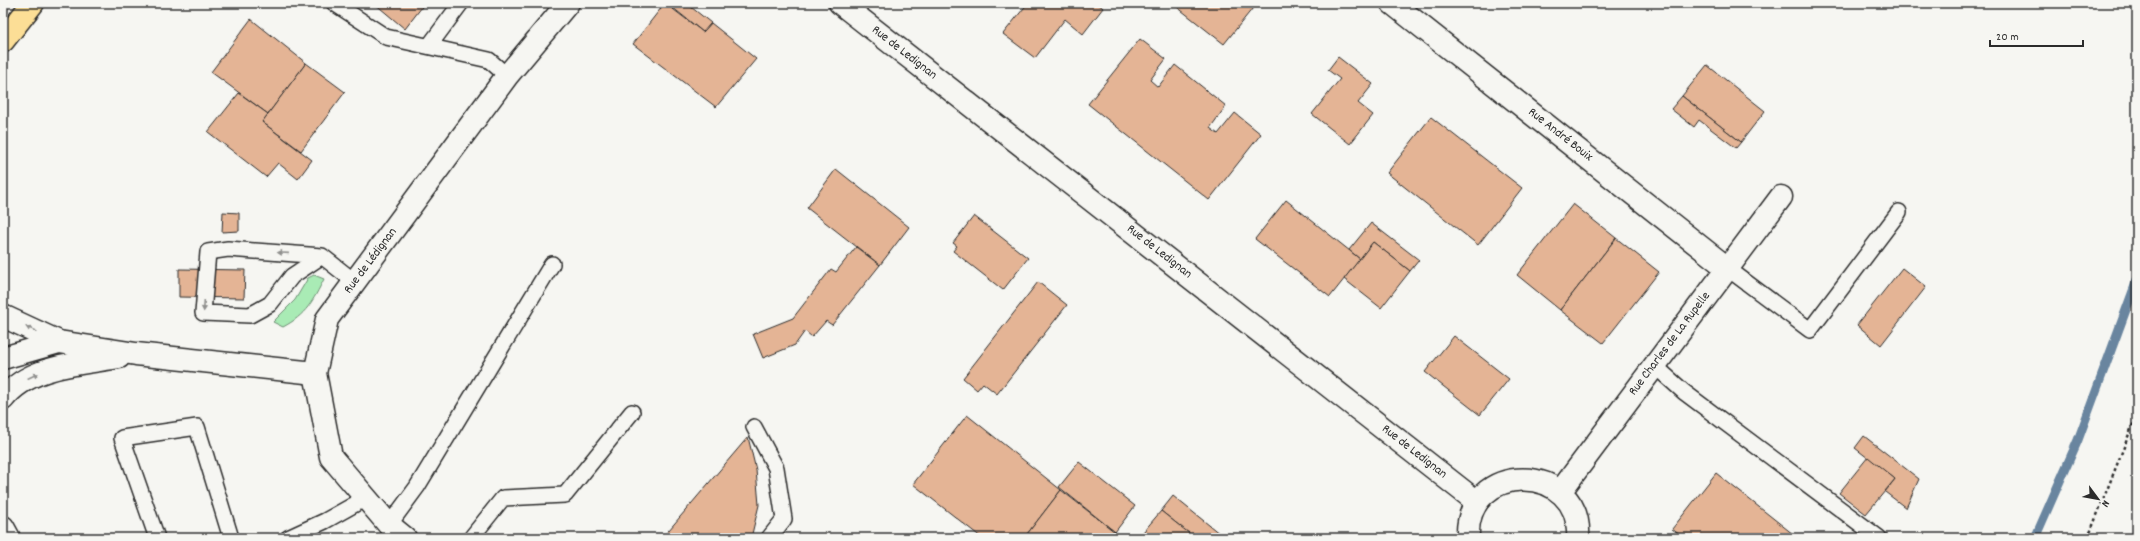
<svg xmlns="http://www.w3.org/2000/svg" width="2140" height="541" font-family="Dekko,sans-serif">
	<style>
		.green { fill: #a9ebb5; stroke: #6a8b70 }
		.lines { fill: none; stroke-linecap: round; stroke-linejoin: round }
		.stream { stroke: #69859f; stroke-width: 9 }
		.building { fill: #e4b495; stroke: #2b2b2b }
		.lane-casing { stroke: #2b2b2b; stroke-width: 18 }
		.street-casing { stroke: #2b2b2b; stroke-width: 25 }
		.primary-casing { stroke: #2b2b2b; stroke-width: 25 }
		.path { stroke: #2b2b2b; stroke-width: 2.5; stroke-dasharray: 3 3; stroke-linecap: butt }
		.lane { stroke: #f6f6f2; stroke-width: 15 }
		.street { stroke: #f6f6f2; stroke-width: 22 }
		.primary { stroke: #fcde96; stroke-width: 22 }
		.oneway { fill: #90908e }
		.labels { text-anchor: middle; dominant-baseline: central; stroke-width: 3; stroke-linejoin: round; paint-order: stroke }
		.street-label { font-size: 13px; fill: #2b2b2b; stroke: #f6f6f2 }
	</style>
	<rect width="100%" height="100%" fill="#f6f6f2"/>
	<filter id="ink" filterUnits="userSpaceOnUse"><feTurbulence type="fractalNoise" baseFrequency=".025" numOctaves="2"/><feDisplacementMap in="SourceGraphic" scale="8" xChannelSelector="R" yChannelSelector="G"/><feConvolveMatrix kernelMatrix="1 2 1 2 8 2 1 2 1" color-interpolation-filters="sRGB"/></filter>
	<g filter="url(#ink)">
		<path class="green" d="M314,275L324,279C313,301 306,315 283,327L273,322L295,300L308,278Z"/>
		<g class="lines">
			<path class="stream" d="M2035,538L2078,440L2137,280"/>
		</g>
		<g class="building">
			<path d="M374,3H425L405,29Z"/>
			<path d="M665,3L703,32L711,23L756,59L716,107L633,44Z"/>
			<path d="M667,3H686L711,23L703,32Z"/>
			<path d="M1028,3H1097L1103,8L1083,34L1065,19L1035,58L1003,34Z"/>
			<path d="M1172,3H1257L1224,44Z"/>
			<path d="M251,19L306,63L268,114L211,72Z"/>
			<path d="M1140,39L1166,59L1150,80L1158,87L1175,65L1226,106L1210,128L1218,134L1235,113L1261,134L1209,200L1088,104Z"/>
			<path d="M1338,57L1373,84L1358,103L1373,115L1350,144L1312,114L1340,79L1328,70Z"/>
			<path d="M306,63L345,92L301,151L262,122Z"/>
			<path d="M1707,65L1765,111L1741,142L1682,96Z"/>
			<path d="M239,93L268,114L262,122L312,160L298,179L278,163L266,177L208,132Z"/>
			<path d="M1682,96L1741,142L1736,148L1699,120L1694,127L1671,109Z"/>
			<path d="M1431,117L1522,188L1478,245L1387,173Z"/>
			<path d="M836,169L909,227L880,265L807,208Z"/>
			<path d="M1286,200L1360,259L1330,297L1255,239Z"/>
			<path d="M1573,204L1616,238L1560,310L1517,275Z"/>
			<path d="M223,212L239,213V231L222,232Z"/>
			<path d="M974,216L1028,258L1003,290L953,251L957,246L953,243Z"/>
			<path d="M1371,223L1419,260L1410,271L1373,242L1360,259L1349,250Z"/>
			<path d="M1616,238L1659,272L1603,343L1560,310Z"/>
			<path d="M1373,242L1410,271L1381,308L1344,279Z"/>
			<path d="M856,247L880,265L832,325L826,321L812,337L805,331L795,345L763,358L753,334L793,318L831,269L836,272Z"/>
			<path d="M1902,268L1926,287L1881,345L1857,325Z"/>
			<path d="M179,269L245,270L244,298L179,297Z"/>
			<path d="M1038,282L1067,305L997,394L983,383L977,390L963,378Z"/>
			<path d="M1454,336L1509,379L1480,415L1425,372Z"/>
			<path d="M967,415L1061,490L1024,538H982L913,484Z"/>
			<path d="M1864,436L1919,479L1906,508L1885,492L1895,479L1855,448Z"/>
			<path d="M748,437L756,470L759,505L751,538L663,537Z"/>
			<path d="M1868,457L1895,479L1866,514L1839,493Z"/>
			<path d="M1079,462L1135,506L1115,532L1059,487Z"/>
			<path d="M1716,473L1798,538H1684L1672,529Z"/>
			<path d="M1061,490L1115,532L1123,538H1024Z"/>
			<path d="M1173,496L1225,538H1195L1161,511Z"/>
			<path d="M1161,511L1195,538H1138Z"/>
		</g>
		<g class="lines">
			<g class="lane-casing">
				<g id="lane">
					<path d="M334,3L386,37L489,60L507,76"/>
					<path d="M429,46L461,3"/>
					<path d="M322,256L292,276L270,304L250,315L203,313L208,252L228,249L322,256L355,282"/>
					<path d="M1727,268L1810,330L1899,212"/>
					<path d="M1655,366L1684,392L1879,538"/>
					<path d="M754,427L776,468L784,519L769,538"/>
					<path d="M389,525L417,487L552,264"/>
					<path d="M157,538L122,438L197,427L231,538"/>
					<path d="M288,538L325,521L366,498"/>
					<path d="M471,538L503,498L565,495L632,412"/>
				</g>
			</g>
			<g class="street-casing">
				<g id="street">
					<path d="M840,3L1477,502"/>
					<path d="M1392,3L1727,268"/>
					<path d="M3,316L59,342L136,354L315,373"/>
					<path d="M3,358L59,342"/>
					<path d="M3,399C29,365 80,364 119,357"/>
					<path d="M1560,492L1781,197"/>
					<path d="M3,527L9,538"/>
					<path d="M405,538L389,525L331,457L315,373L327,319L507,76L568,3"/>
					<path d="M1468,538C1464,459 1583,461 1578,538"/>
				</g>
			</g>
			<g class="primary-casing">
				<path id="primary" d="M3,41L33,3"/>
			</g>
			<path class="path" d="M2088,538L2137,414"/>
			<use href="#lane" class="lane"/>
			<use href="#street" class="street"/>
			<use href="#primary" class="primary"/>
		</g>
		<defs><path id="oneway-solid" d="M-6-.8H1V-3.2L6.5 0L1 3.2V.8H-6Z"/></defs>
		<g class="oneway">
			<use href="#oneway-solid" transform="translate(283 253) rotate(-176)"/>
			<use href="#oneway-solid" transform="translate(204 306) rotate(93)"/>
			<use href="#oneway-solid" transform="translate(31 329) rotate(-156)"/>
			<use href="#oneway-solid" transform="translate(33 376) rotate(-25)"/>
		</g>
	</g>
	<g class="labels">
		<g class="street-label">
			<text transform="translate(904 53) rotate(38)">Rue de Ledignan</text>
			<text transform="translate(1560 135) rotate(38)">Rue André Bouix</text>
			<text transform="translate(1159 252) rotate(38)">Rue de Ledignan</text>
			<text transform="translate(371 261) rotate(-53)">Rue de Lédignan</text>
			<text transform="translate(1670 344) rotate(-53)">Rue Charles de La Rupelle</text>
			<text transform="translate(1414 452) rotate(38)">Rue de Ledignan</text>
		</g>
	</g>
	<rect width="2140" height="541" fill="none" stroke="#f6f6f2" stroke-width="16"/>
	<rect x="8" y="8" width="2124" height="525" fill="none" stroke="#2b2b2b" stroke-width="1.5" filter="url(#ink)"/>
	<g transform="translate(2098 499) rotate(122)" stroke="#f6f6f2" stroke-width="3" paint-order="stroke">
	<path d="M0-3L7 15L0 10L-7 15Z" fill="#2b2b2b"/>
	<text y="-6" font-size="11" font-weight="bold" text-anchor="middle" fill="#2b2b2b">N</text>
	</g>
	<path d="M1990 40v6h93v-6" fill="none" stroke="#2b2b2b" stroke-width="2"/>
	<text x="1996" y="40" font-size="12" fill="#2b2b2b" stroke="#f6f6f2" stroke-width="3" paint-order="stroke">20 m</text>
</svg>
